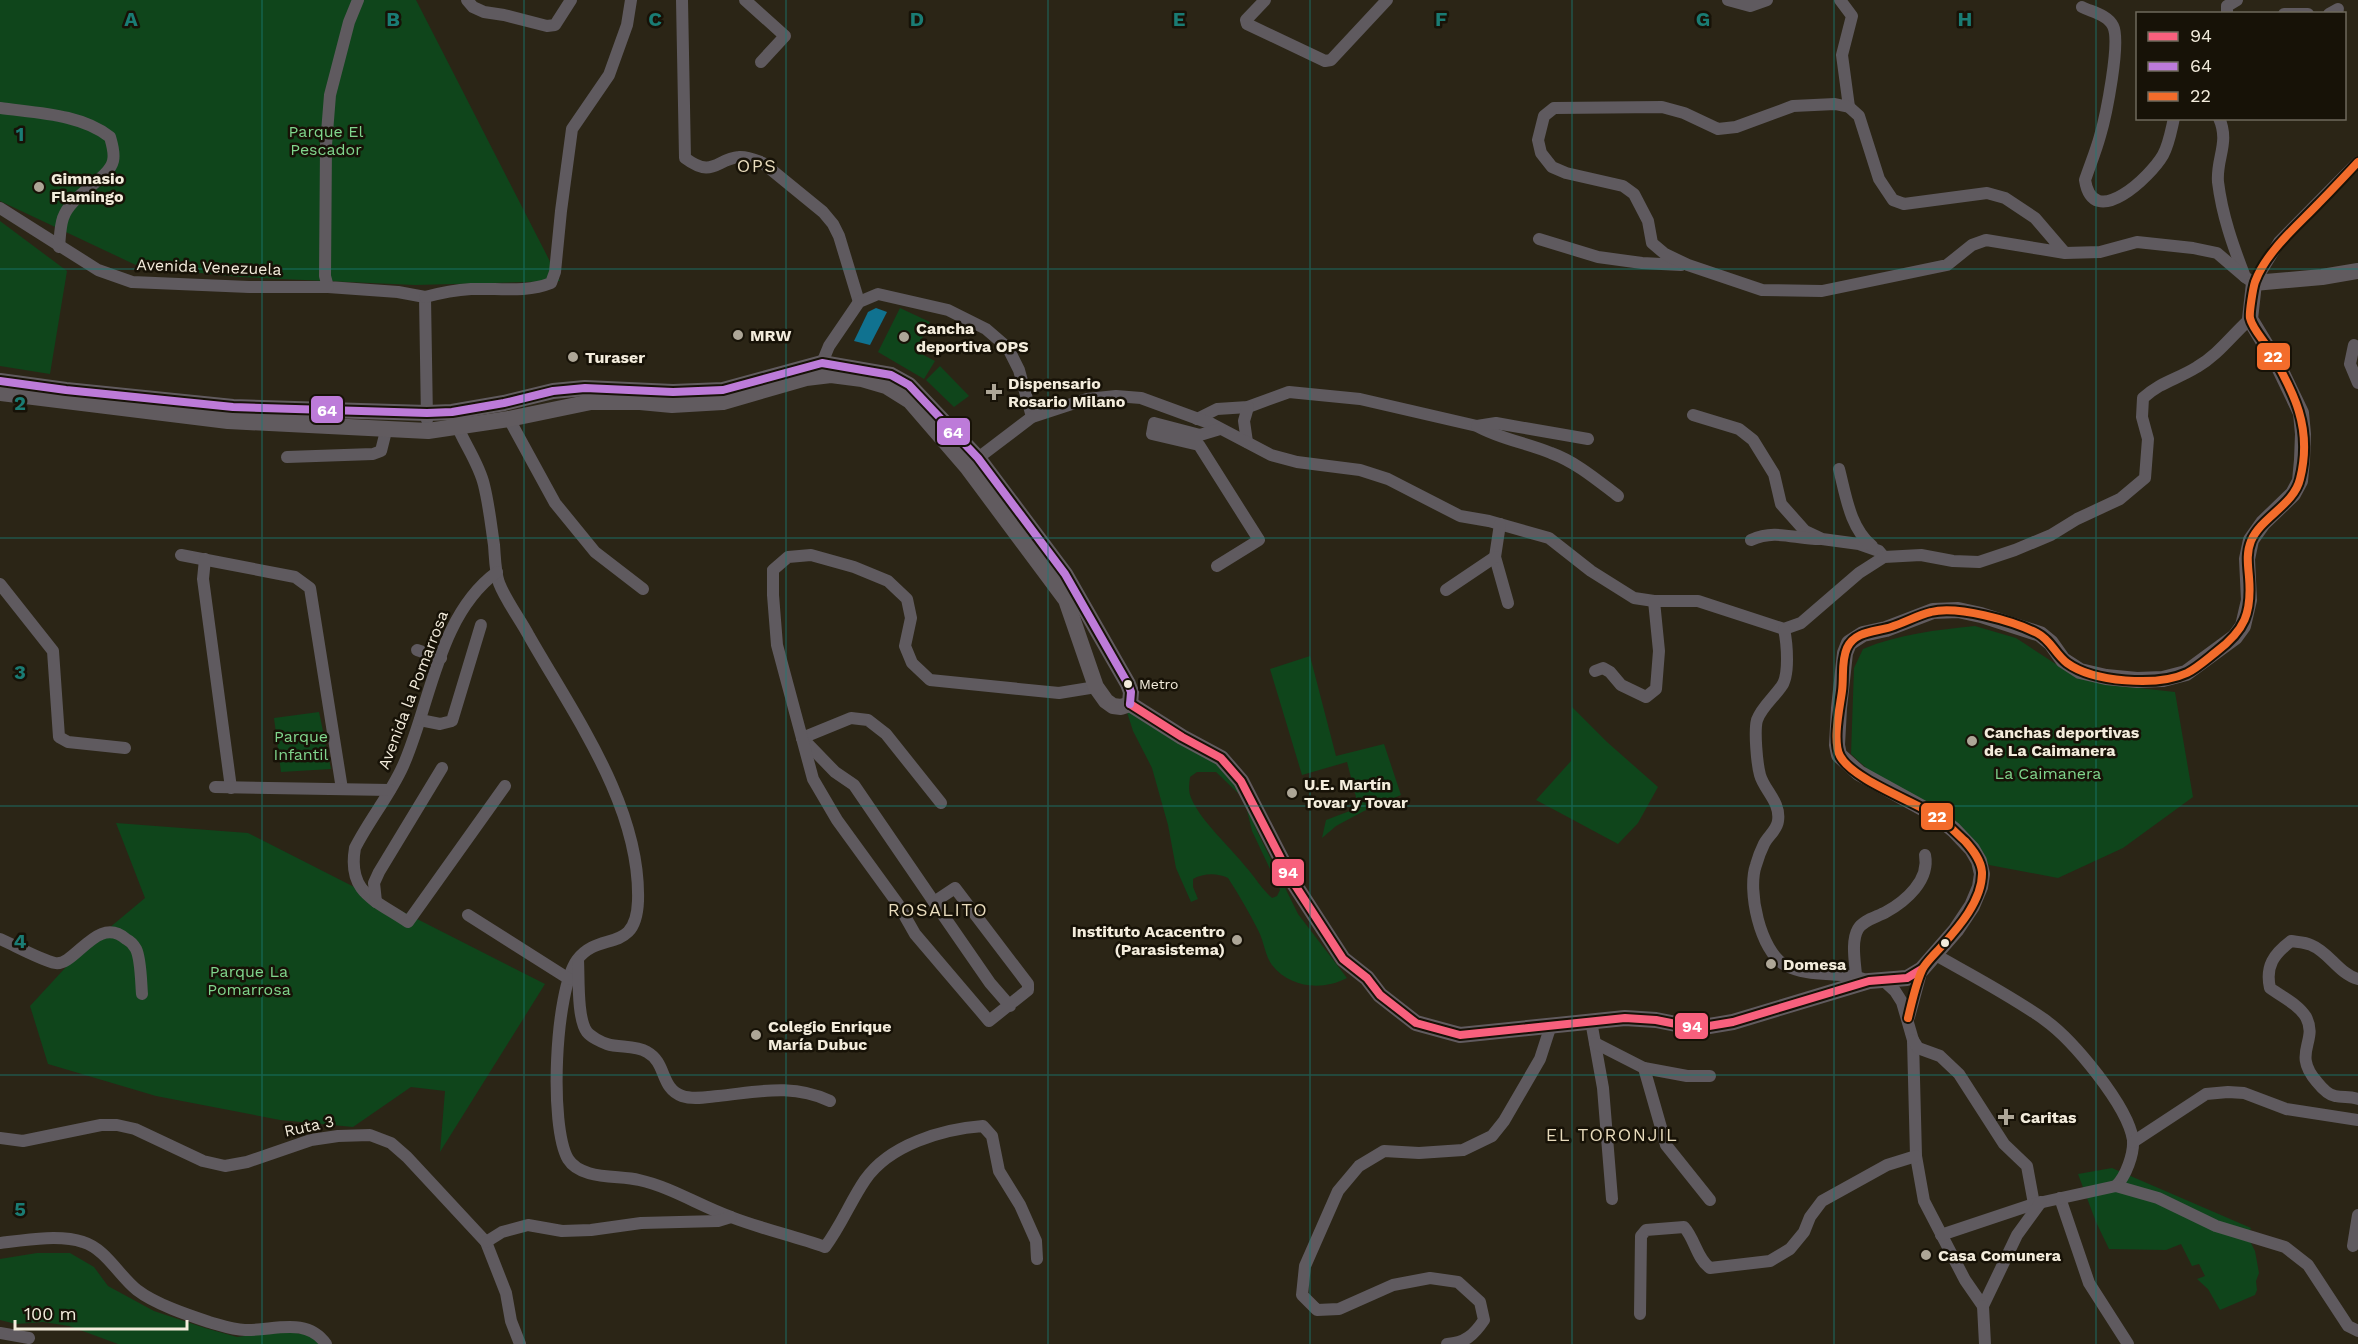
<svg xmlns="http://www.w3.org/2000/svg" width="2358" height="1344" font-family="'Work Sans',sans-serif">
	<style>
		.green { fill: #0f451b }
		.water { fill: #107290 }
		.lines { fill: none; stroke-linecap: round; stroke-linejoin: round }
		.street { stroke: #5f5a5f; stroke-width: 12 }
		.secondary { stroke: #615b5f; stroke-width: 16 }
		.bus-1-casing { stroke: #171207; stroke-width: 12 }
		.bus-2-casing { stroke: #171207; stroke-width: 12 }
		.bus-3-casing { stroke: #171207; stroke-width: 12 }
		.bus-1 { stroke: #f8607d; stroke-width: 8 }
		.bus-2 { stroke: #bd7bd9; stroke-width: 8 }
		.bus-3 { stroke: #f36c2b; stroke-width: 8 }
		.grid { fill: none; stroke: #1a7c74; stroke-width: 1.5; stroke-opacity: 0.55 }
		.poi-dot { fill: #ada697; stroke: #171207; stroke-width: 2 }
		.bus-dot { fill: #f3ecdc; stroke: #171207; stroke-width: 2 }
		.labels { text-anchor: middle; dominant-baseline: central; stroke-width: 5; stroke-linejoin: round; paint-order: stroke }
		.bus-label { font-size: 14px; fill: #f3ecdc; stroke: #171207; text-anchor: start }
		.park-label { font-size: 16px; fill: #80d58c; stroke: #171207 }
		.poi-label { font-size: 16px; font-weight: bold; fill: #f3ecdc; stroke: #171207; text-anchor: start }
		.street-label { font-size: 16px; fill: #f3ecdc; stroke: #171207 }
		.neighbourhood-label { font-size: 18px; letter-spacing: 1.5px; fill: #e9dcbd; stroke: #171207 }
		.grid-label { font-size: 20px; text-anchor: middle; font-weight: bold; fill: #1a7c74; stroke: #171207; stroke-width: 5; stroke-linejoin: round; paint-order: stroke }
		.line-badge { stroke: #171207; stroke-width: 2 }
		.badge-label { font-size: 16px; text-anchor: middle; font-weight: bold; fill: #fff }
	</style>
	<rect width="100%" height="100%" fill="#2b2516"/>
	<g class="green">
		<path d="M0,0H416L560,281L415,285L240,277L140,267L0,201Z"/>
		<path d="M0,221L67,271L50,374L0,366Z"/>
		<path d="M900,308L930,322L916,351L935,361L924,379L878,352Z"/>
		<path d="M940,366L969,396L954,407L926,380Z"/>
		<path d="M1975,626L2016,638L2071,674L2112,685L2175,692L2193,797L2123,848L2058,878L1989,865L1962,827L1874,775L1851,754L1854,668L1863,649C1899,634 1936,630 1975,626Z"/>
		<path d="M1310,656L1336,756L1384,744L1401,795L1364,811L1336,826L1322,838L1326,820L1355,809L1356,797L1347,762L1302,775L1270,669Z"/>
		<path d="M1572,707L1607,742L1658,787L1638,823L1618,844L1536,800L1571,761Z"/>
		<path d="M1126,709L1210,756L1230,778L1241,796L1216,772H1197L1190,777C1189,786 1188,792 1192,800C1202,822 1230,847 1245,866C1255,877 1261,888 1272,898L1277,896L1280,890L1252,831L1245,802L1257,831L1298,914L1347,978C1322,991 1290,988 1272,965C1265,956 1264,941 1258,930C1249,912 1239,895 1228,878C1217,873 1204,873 1193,879V887L1198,899L1191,902L1176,868L1168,825L1152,768L1133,731Z"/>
		<path d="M319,712L331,769L281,772L274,718Z"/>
		<path d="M116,823L248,833L545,984L440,1152L445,1091L411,1087L353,1127L280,1120L156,1096L48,1064L30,1006L78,954L145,898Z"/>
		<path d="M2112,1168L2251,1228L2248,1237L2255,1251L2259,1273L2256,1281L2257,1290L2255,1295L2220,1310L2208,1289L2197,1279L2205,1276L2199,1264L2192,1266L2181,1244L2166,1250L2109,1249L2096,1222L2078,1174Z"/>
		<path d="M37,1253H70L94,1267L108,1286L154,1311L205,1328L237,1337L283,1331L309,1335L319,1344H118L69,1326L43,1322L16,1324L0,1320V1259Z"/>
	</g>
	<path class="water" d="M876,308L887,312L870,345L854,341L868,312Z"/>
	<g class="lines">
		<g class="street">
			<path d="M358,0L349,22L330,95L326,145L325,276L328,287L398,292L425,297L427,420"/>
			<path d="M467,0L473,7L484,12L504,15L547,26L555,25L571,0"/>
			<path d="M682,0L685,158C713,179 716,159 739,157C747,156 755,160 763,163L823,212L833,224L839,236L859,302"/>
			<path d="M745,0L785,36L761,62"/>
			<path d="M1265,0L1246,20L1247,24L1325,61L1331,60L1387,0"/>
			<path d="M1728,0L1750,6L1767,0"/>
			<path d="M1840,0L1852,16L1842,55L1849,107"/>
			<path d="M2082,7C2092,12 2108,15 2113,26C2121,42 2106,116 2100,136C2096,151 2090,165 2085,180C2093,232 2151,176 2163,155C2169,144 2171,131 2174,118"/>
			<path d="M2227,14V6L2237,0"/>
			<path d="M2284,14H2308"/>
			<path d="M2329,14L2338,9"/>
			<path d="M0,108C36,113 81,114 110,137C112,144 115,153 113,161C109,179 71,194 63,218C60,227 60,237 59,247"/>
			<path d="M2219,118C2230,143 2216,158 2218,182C2222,215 2233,246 2245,277L2254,283L2279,242L2358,162"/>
			<path d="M0,208L98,270L132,282L249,287H328"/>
			<path d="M1539,239L1598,257L1642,263L1681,265"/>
			<path d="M2065,253L2035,218L2005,198L1987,193L1904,204L1893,200L1879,179L1859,116L1849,107L1835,104L1793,106L1736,127L1718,129L1684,113L1662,107L1554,108L1544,116L1538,140L1541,153L1552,167L1566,173L1623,186L1634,194L1648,221L1652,243L1665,254L1688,265L1762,290L1822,291L1947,265L1972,245L1986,240L2065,253L2100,252L2137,242L2193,248L2217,253L2245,277"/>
			<path d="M425,297C440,293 455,290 471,289C498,288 526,293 551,283L555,272L561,211L572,129L609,75L627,25L631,0"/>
			<path d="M2354,345L2350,364L2358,383"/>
			<path d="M822,363L829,346L859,302L878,294L948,310L986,329L1008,348L1019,370L1032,417"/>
			<path d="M1693,415L1739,429L1753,440L1774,474L1781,504L1805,531L1822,539L1859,544L1879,551L1884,557"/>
			<path d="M509,419L555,503L595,552L643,589"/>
			<path d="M1197,419L1217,409L1248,407L1289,392L1360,399L1477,426C1500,439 1527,443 1551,453C1576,462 1597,480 1618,496"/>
			<path d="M455,421C463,442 479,463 484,485C489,505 491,525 494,545C495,557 495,572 499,583C506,601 520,619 529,636C574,715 641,807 638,901C636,955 599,930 577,960C555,991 549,1126 568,1159C581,1180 618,1175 639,1180C671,1187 700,1206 731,1217C762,1229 794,1236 825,1247C841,1226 850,1202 865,1180C889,1145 942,1129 983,1126L992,1136L999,1171L1020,1205L1036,1241L1037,1259"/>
			<path d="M1477,426L1496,423L1588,439"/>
			<path d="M1247,442L1244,421L1248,407"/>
			<path d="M287,457L373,454L381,451L386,431"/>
			<path d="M978,458L1032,417L1087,399L1116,396L1141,398L1212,424L1271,455L1297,462L1360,470L1388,479L1460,516L1489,521L1549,538L1591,571L1634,598L1654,601H1698L1784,629L1801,623L1859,573L1884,557L1921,555L1953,561L1979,562L2015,550L2051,535L2077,519L2120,499L2145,478L2148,439L2142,417L2143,398C2162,381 2176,380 2197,367C2218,355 2232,335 2250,319"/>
			<path d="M1839,469C1846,496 1850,528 1872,546"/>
			<path d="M1500,524L1495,557L1508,603"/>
			<path d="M1751,540C1776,529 1794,539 1820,539"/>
			<path d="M181,555L295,577L310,588L342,789"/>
			<path d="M205,559L203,579L231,788"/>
			<path d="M1217,566L1259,540L1199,445L1152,434L1154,423L1200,435L1220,429"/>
			<path d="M497,572C438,615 431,703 403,766C390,795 369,820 355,848C347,894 376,900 408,922L505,786"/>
			<path d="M0,584L53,651L59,737L68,742L125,748"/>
			<path d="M1446,590L1495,557"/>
			<path d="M1784,629C1787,643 1790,676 1781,687C1774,697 1761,708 1757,720C1754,731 1757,764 1760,775C1764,790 1781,802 1778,821C1777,830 1768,836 1764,844C1761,850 1758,858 1756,865C1747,890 1760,951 1785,965C1811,979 1843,970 1869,981"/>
			<path d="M417,650L441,658"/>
			<path d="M1595,671L1603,668L1610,672L1621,685L1646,697L1656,689L1659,651L1654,601"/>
			<path d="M420,720L440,724L452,721L481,625"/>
			<path d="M802,738L835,772L854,785L934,902"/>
			<path d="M802,738L851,718L868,720L886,734L941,803"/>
			<path d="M215,787L390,790"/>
			<path d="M376,902L374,883L379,872L442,768"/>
			<path d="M468,915L569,979"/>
			<path d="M0,939C14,945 41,960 55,963C75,967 97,914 126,939C130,941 134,945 136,949C141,959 141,983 142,994"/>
			<path d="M1934,954C1971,975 2010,995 2045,1020C2073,1040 2128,1106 2133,1140C2134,1154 2126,1176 2116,1186"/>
			<path d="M578,960C579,977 577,1019 587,1032C591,1037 601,1042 607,1044C619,1048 635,1045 647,1052C667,1063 660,1088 682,1096C693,1100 707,1097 718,1096C758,1092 792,1083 830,1101"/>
			<path d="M1856,975C1855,962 1851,941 1858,929C1863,920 1877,917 1886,912C1906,901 1930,880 1925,855"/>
			<path d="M2358,979C2339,974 2329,952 2311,945C2305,942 2297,942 2291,941C2274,954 2265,966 2270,988C2282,997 2298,1004 2306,1017C2319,1042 2291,1052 2317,1082C2321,1087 2328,1095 2335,1096C2343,1098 2350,1096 2358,1099"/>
			<path d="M1883,980L1895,991L1902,1002L1913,1040L1916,1156L1924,1201L1965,1280L1983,1306"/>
			<path d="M1010,1006L990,983L934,902L955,888L1028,984V990L989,1021L915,934L898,904L837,820L813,779L777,645L773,595V570L788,557L811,555L854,567L888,581L907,599L911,618L905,646L912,663L930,680L1059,693L1096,687"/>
			<path d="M1909,1017L1922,969"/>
			<path d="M1591,1021L1603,1088L1612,1199"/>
			<path d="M1913,1040L1918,1048L1940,1056L1959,1074L2004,1144L2027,1166L2034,1204"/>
			<path d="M1595,1043L1644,1068L1666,1145L1710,1200"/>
			<path d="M1644,1068L1687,1076H1710"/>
			<path d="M0,1138L23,1141L101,1125H117L135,1129L203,1161L225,1166L247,1162L311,1140L338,1136L370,1135L391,1143L407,1157L486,1242L506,1293L511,1321L520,1344"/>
			<path d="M2133,1142L2206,1094L2228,1092L2244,1093L2286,1109L2358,1120"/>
			<path d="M2060,1198L2089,1283L2128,1344"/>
			<path d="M1941,1235L2034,1204L2116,1186L2158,1198L2216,1226L2285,1247L2308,1265L2348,1326L2358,1331"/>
			<path d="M486,1242L502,1232L528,1225L562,1231L591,1230L641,1223L718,1221L731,1217"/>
			<path d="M0,1243C24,1240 60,1234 83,1242C106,1249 119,1276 137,1290C155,1304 188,1315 209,1322C220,1325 233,1330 245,1330C273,1331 306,1316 326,1344"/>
			<path d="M2353,1246L2358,1215"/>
			<path d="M1983,1306L2017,1235L2041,1202"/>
			<path d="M1983,1306L1985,1344"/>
			<path d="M1640,1314L1641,1236L1646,1230L1684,1227C1695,1239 1697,1259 1710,1268L1770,1261L1790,1249L1804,1232L1810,1217L1822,1201L1887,1165L1916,1156"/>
			<path d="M0,1333L29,1338"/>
			<path d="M1447,1344C1465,1343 1474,1335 1484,1320L1480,1302L1458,1282L1430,1278L1393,1285L1339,1309L1317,1310L1302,1295L1305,1266L1338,1191L1359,1166L1384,1151L1419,1153L1463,1150L1492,1136L1504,1121L1540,1059L1551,1025"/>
		</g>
		<g class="secondary">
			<path d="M0,381L66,390L233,407L427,413L452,412L504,403L553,391L585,388L673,392L723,390L822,363L891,375L909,385L978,458L1065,574L1128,684L1131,692L1130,704"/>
			<path d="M0,393L228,421L428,431L509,419L591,402H640L672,405L723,402L806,378L831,375L862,379L886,386L910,401L967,467L1066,600L1096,687L1106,701L1113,706L1121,707L1130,704"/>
			<path d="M1130,704L1182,737L1221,758L1241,781L1293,882L1343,959L1367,978L1380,995L1416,1023L1460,1035L1625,1018L1656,1020L1686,1026H1709L1733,1022L1869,981L1907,978L1922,969L1956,930L1972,906L1980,887L1982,874L1979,861L1972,849L1954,830L1937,816L1859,773L1839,755L1837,745L1839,708L1845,653L1849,643L1863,634L1886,629L1933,611L1958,610L1981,615L2040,634L2051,643L2063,660L2080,671L2106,677L2137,680L2163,679L2186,673L2235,637L2243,626L2249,600L2247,559L2251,540L2263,523L2293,494L2300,481L2302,460L2303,434L2301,413L2279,367L2250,319L2254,283L2322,277L2358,271"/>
		</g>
		<g class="bus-1-casing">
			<path id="bus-1" d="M1130,704L1182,737L1221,758L1241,781L1293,882L1343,959L1367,978L1380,995L1416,1023L1460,1035L1625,1018L1656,1020L1686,1026H1709L1733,1022L1869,981L1907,978L1922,969"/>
		</g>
		<g class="bus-2-casing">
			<path id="bus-2" d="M0,381L66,390L233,407L427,413L452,412L504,403L553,391L585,388L673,392L723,390L822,363L891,375L909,385L978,458L1065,574L1128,684L1131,692L1130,704"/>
		</g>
		<g class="bus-3-casing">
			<path id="bus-3" d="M1908,1018C1911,1005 1917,981 1922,970C1926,962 1935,954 1941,947C1958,928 1983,900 1982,872C1981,860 1973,850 1965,841C1956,833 1948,824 1938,817C1914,801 1853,780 1840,756C1832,741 1840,707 1842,691C1844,677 1841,661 1847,648C1855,631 1875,632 1891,627C1904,623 1918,615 1931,612C1957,605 2013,621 2037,633C2051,640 2055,654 2067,663C2093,682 2157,687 2187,673C2197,668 2207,659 2216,652C2245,630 2252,613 2249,577C2248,565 2246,553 2251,541C2261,517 2294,505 2300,479C2313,428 2294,392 2269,349C2264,341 2252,328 2250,318C2249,313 2253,288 2255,282C2266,252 2296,227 2318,204C2332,190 2345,176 2358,162"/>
		</g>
		<use href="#bus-1" class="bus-1"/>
		<use href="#bus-2" class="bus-2"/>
		<use href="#bus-3" class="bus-3"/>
	</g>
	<path class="grid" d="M262,0V1344M524,0V1344M786,0V1344M1048,0V1344M1310,0V1344M1572,0V1344M1834,0V1344M2096,0V1344M0,269H2358M0,538H2358M0,806H2358M0,1075H2358"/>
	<g class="poi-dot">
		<circle cx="39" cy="187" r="6"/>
		<circle cx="738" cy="335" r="6"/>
		<circle cx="904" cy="337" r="6"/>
		<circle cx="573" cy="357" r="6"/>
		<path d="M991 383h6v6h6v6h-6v6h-6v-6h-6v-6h6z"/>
		<circle cx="1972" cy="741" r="6"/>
		<circle cx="1292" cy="793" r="6"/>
		<circle cx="1237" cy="940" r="6"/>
		<circle cx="1771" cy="964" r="6"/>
		<circle cx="756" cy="1035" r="6"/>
		<path d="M2003 1108h6v6h6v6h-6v6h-6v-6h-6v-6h6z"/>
		<circle cx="1926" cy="1255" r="6"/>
	</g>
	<g class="bus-dot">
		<circle cx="1128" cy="684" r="5"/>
		<circle cx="1945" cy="943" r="5"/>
	</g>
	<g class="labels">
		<g class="bus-label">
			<text x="1139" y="684">Metro</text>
		</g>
		<g class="park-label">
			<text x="326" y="131">Parque El<tspan x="326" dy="18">Pescador</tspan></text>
			<text x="301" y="736">Parque<tspan x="301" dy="18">Infantil</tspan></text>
			<text x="2048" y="773">La Caimanera</text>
			<text x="249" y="971">Parque La<tspan x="249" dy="18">Pomarrosa</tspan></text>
		</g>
		<g class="poi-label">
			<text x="51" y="178">Gimnasio<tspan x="51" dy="18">Flamingo</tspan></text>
			<text x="916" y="328">Cancha<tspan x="916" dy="18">deportiva OPS</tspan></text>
			<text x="750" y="335">MRW</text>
			<text x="585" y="357">Turaser</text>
			<text x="1008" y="383">Dispensario<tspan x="1008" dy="18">Rosario Milano</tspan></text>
			<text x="1984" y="732">Canchas deportivas<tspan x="1984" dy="18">de La Caimanera</tspan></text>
			<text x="1304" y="784">U.E. Martín<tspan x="1304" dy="18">Tovar y Tovar</tspan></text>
			<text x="1225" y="931" text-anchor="end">Instituto Acacentro<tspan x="1225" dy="18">(Parasistema)</tspan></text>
			<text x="1783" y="964">Domesa</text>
			<text x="768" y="1026">Colegio Enrique<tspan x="768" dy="18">María Dubuc</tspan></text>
			<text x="2020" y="1117">Caritas</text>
			<text x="1938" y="1255">Casa Comunera</text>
		</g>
		<g class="street-label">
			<text transform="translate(209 267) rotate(2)">Avenida Venezuela</text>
			<text transform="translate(413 690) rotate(-69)">Avenida la Pomarrosa</text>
			<text transform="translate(309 1126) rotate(-12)">Ruta 3</text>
		</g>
		<g class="neighbourhood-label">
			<text x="757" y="165">OPS</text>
			<text x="938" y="909">ROSALITO</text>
			<text x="1612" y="1134">EL TORONJIL</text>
		</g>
	</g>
	<g class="grid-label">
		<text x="131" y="26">A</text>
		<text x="393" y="26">B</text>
		<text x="655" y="26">C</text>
		<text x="917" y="26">D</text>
		<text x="1179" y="26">E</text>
		<text x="1441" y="26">F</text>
		<text x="1703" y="26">G</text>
		<text x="1965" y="26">H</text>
		<text x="20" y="141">1</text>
		<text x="20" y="410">2</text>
		<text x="20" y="679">3</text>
		<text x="20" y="948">4</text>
		<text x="20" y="1216">5</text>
	</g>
	<g class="line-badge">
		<rect x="2256" y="342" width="35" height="29" rx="6" fill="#f36c2b"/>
		<rect x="310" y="395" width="34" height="29" rx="6" fill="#bd7bd9"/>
		<rect x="936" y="417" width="35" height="29" rx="6" fill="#bd7bd9"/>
		<rect x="1920" y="802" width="34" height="29" rx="6" fill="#f36c2b"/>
		<rect x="1271" y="858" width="34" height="29" rx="6" fill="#f8607d"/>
		<rect x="1674" y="1012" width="35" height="28" rx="6" fill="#f8607d"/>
	</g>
	<g class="badge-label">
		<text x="2273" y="362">22</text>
		<text x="327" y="416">64</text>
		<text x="953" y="438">64</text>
		<text x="1937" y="822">22</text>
		<text x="1288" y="878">94</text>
		<text x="1692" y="1032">94</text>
	</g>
	<rect x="2136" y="12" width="210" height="108" fill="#171207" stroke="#6f695c" stroke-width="1.5"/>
	<rect x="2148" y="32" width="30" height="9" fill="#f8607d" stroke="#6f695c" stroke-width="1.5"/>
	<text x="2190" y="42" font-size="18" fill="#f3ecdc">94</text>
	<rect x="2148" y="62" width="30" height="9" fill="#bd7bd9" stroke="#6f695c" stroke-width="1.5"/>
	<text x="2190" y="72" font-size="18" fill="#f3ecdc">64</text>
	<rect x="2148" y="92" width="30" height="9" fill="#f36c2b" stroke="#6f695c" stroke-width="1.5"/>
	<text x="2190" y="102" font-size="18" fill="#f3ecdc">22</text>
	<path d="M15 1320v9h172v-9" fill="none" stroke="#f3ecdc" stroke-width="3"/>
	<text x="24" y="1320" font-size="18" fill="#f3ecdc" stroke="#171207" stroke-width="4.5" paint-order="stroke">100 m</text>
</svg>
